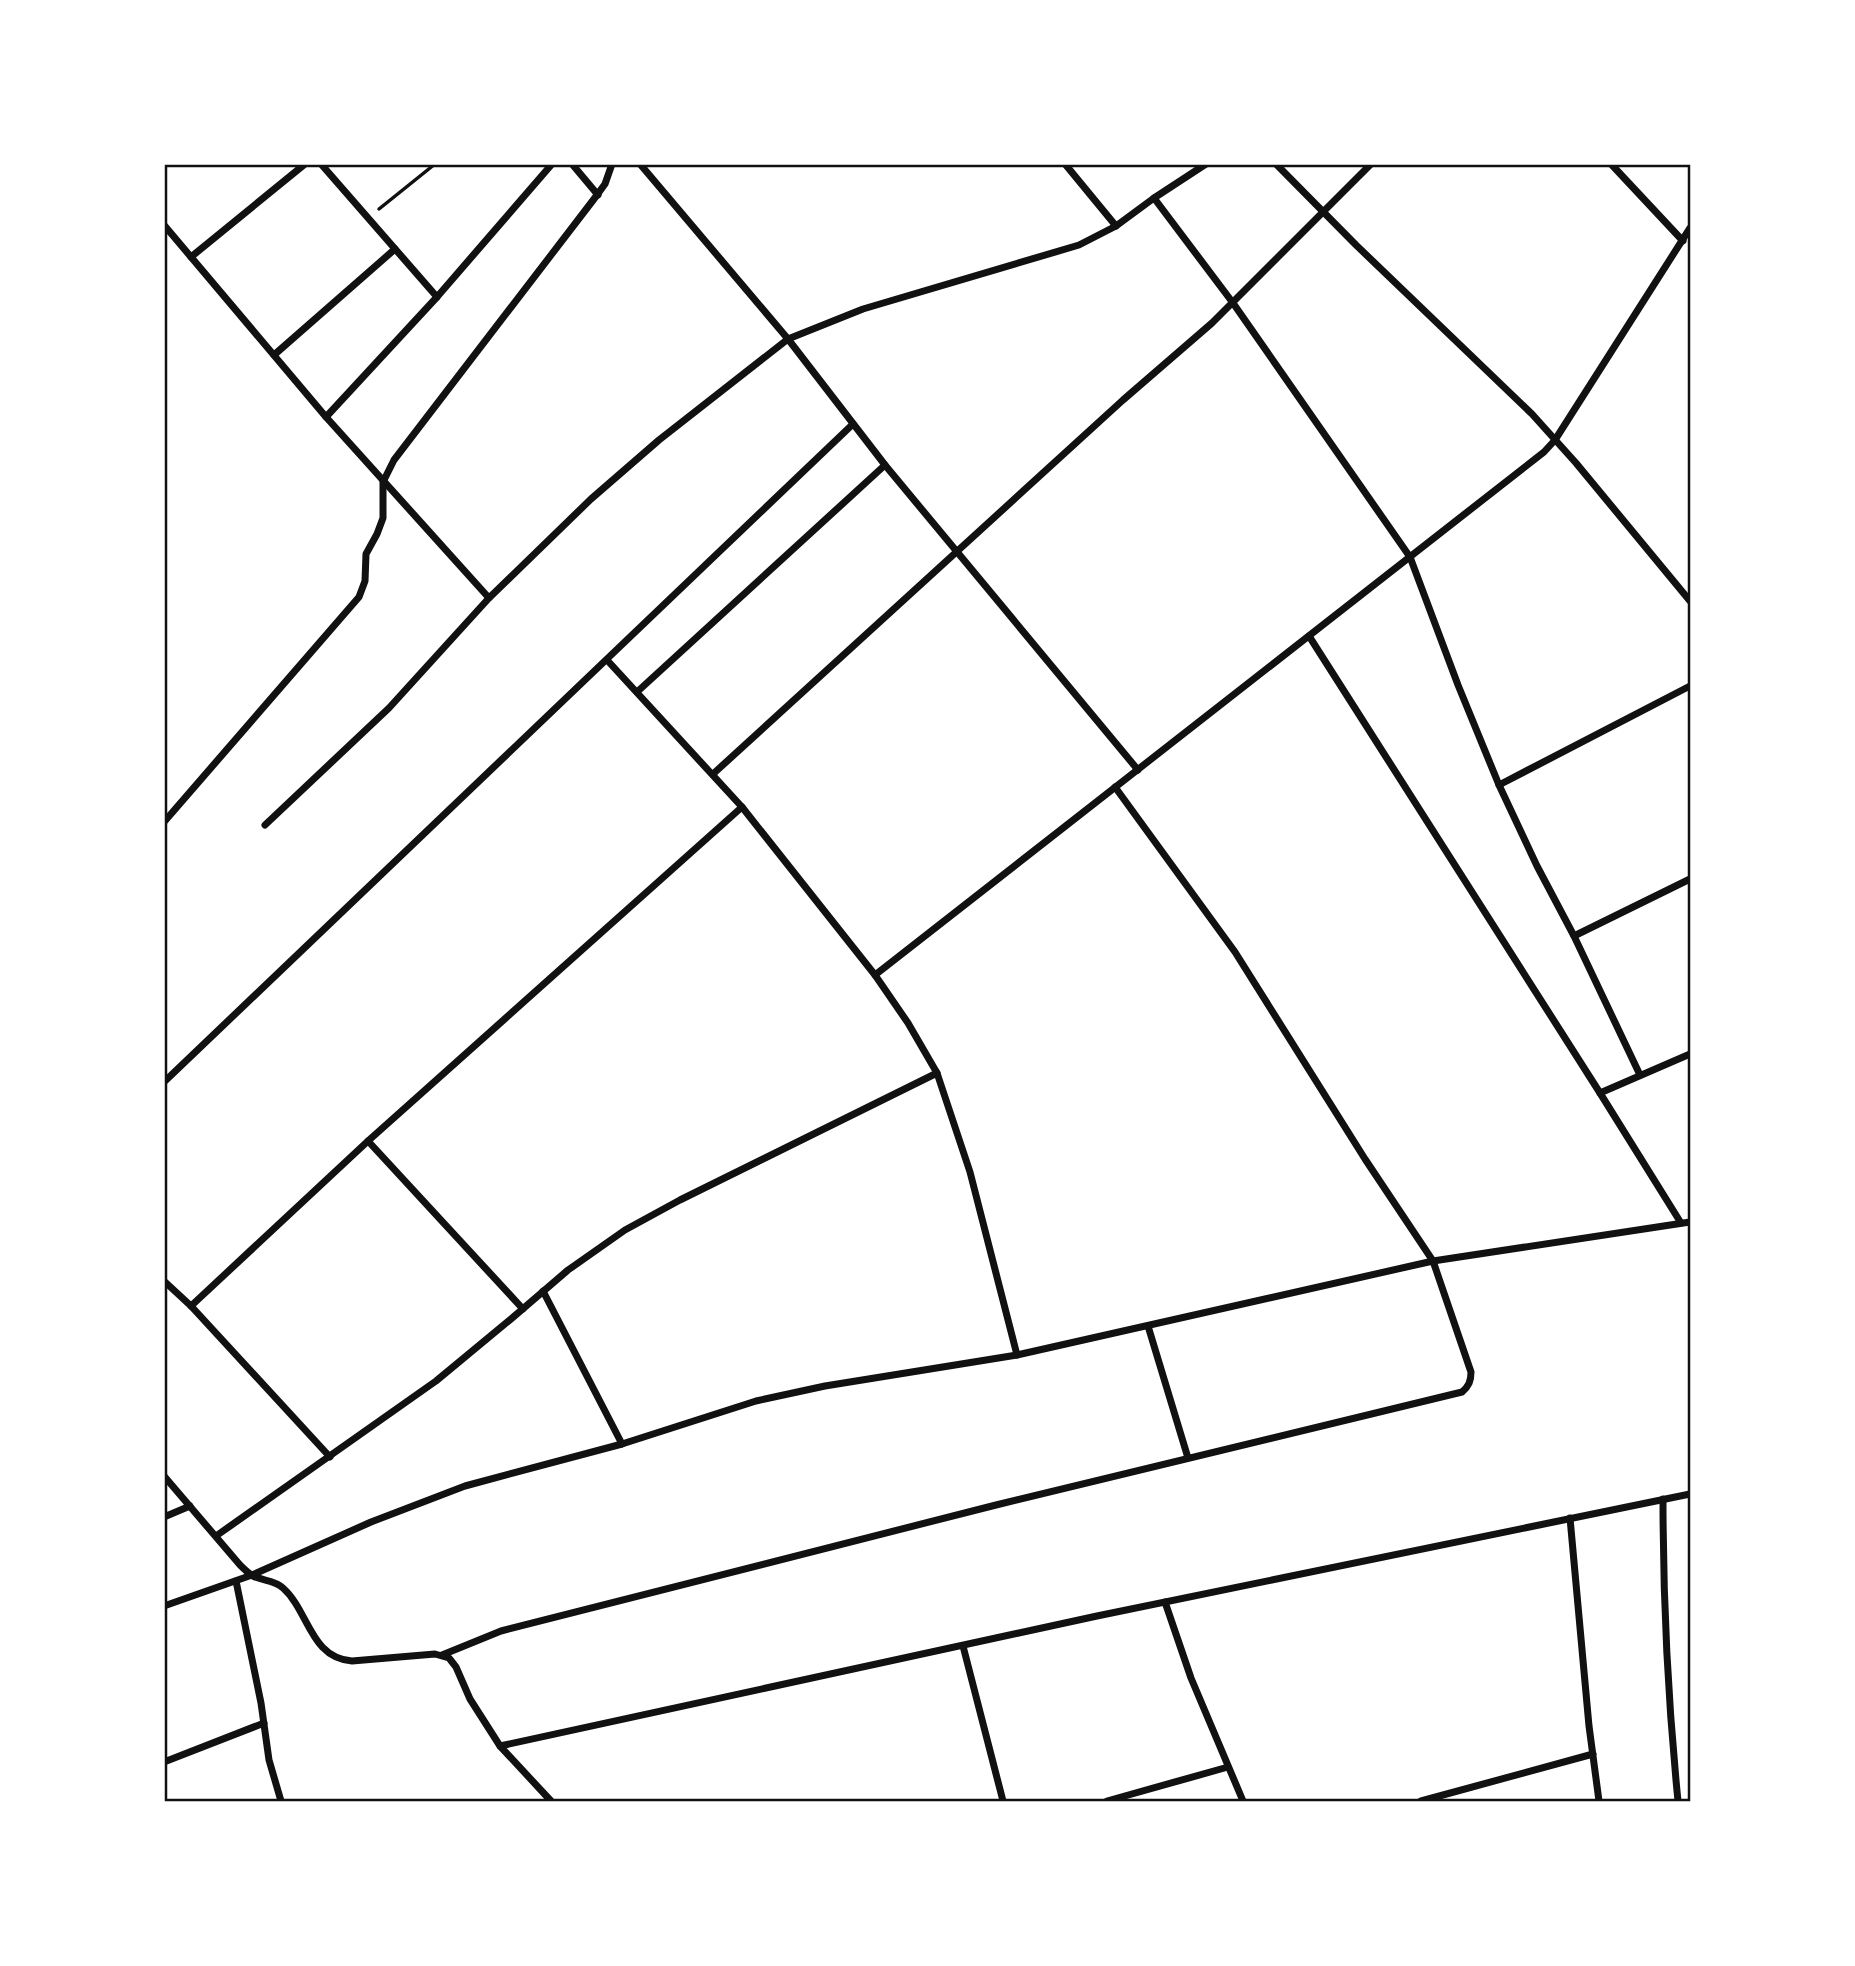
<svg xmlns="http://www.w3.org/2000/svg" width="1855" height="1966" font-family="Cabin,sans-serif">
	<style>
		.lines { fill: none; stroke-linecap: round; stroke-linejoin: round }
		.path { stroke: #111; stroke-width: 3.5 }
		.minor { stroke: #111; stroke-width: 7 }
		.neatline { fill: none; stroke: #111; stroke-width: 2.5 }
	</style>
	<rect width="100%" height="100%" fill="#fff"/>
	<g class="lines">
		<path class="path" d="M379,209L435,164"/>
		<g class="minor">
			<path d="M321,164L437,297"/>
			<path d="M572,164L598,195"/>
			<path d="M640,164L788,339L885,465L1138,770"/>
			<path d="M1065,164L1116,226"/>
			<path d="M1276,164L1356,245L1532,414L1576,463L1690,601"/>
			<path d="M1611,164L1683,241"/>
			<path d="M1154,198L1233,303L1410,557L1458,685L1499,785L1537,866L1574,936L1640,1075"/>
			<path d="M164,225L326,417L489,598"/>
			<path d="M191,257L305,164"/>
			<path d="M274,355L395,249"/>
			<path d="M326,417L437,297L552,164"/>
			<path d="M1309,636L1600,1093L1681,1223"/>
			<path d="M607,660L742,807L875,975L908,1023L937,1073L970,1172L1017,1355"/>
			<path d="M637,692L885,465"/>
			<path d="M713,774L1123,400L1212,323L1371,164"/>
			<path d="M1499,785L1690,686"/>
			<path d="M164,822L359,597L365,581L366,554L377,534L383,518V482L394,460L594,199L605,184L612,164"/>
			<path d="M265,825L389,708L489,598L591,499L659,440L788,339L863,309L1079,245L1116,226L1154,198L1206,164"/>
			<path d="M1574,936L1690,879"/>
			<path d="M875,975L1544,452L1555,440L1690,228"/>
			<path d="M164,1082L853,424"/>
			<path d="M1600,1093L1690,1054"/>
			<path d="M368,1141L523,1309"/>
			<path d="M164,1281L191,1306L330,1457"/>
			<path d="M543,1291L622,1444"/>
			<path d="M191,1306L368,1141L742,807"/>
			<path d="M1148,1326L1188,1458"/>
			<path d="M164,1476L240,1565C244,1569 248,1573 253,1576C263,1581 275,1580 283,1588C309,1611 310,1658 352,1661L435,1654L449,1658L456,1667L470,1699L500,1746L551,1801"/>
			<path d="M1663,1499C1663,1600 1668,1701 1678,1801"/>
			<path d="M164,1517L190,1506"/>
			<path d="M1570,1518L1589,1726L1599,1801"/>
			<path d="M216,1536L436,1381L511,1319L568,1270L625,1230L680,1200L937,1073"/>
			<path d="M236,1581L261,1703L269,1760L281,1801"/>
			<path d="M1165,1602L1191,1678L1243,1801"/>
			<path d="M164,1606L252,1575L371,1522L465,1486L622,1444L756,1401L825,1386L1017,1355L1433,1261L1690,1222"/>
			<path d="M963,1646L1003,1801"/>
			<path d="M442,1655L501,1631L996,1505L1462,1392C1469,1386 1471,1381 1471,1372L1433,1261L1365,1159L1235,952L1115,787"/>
			<path d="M500,1746L1097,1616L1690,1494"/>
			<path d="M164,1762L264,1723"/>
			<path d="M1107,1801L1228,1767"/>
			<path d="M1421,1801L1593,1754"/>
		</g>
	</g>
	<rect width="1855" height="1966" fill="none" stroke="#ffffff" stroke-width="332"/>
	<rect x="166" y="166" width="1523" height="1634" class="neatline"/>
</svg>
